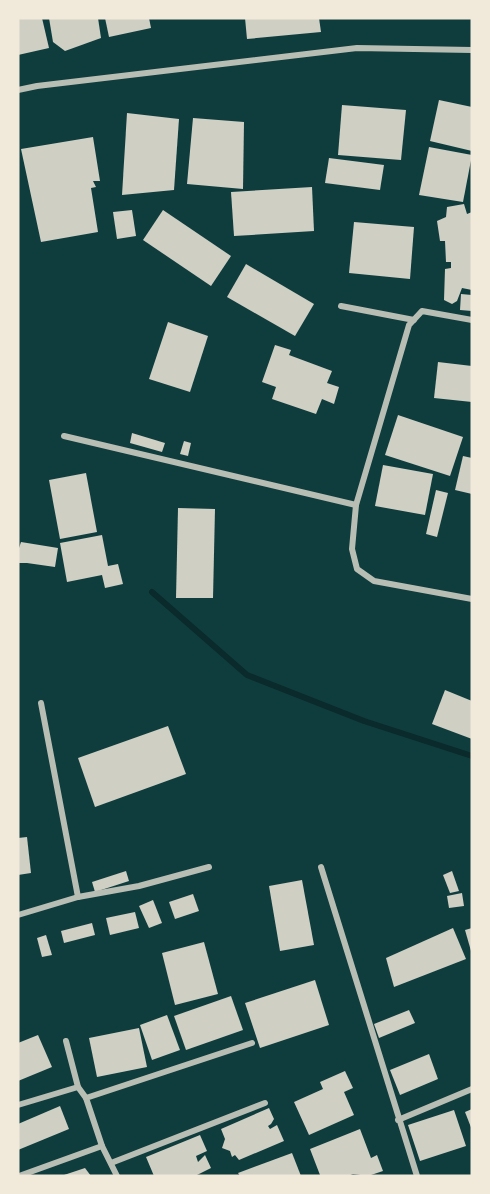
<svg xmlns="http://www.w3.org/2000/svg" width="490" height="1194" font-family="Signika,sans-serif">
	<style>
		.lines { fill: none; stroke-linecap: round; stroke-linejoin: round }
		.stream { stroke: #0a2a2b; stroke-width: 6 }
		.building { fill: #cfcfc3 }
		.minor { stroke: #b8beb3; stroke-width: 6 }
	</style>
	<rect width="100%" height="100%" fill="#0f3d3e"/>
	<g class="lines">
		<path class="stream" d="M152,592L247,675L364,721L472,756"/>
	</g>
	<g class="building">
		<path d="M18,18H42L49,48L18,55Z"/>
		<path d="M49,18H98L101,38L65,51L53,42Z"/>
		<path d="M105,18H149L151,28L109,37Z"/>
		<path d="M245,18H319L321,32L247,39Z"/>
		<path d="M439,100L472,107V151L430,141Z"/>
		<path d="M342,105L406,110L401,160L338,155Z"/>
		<path d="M127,113L179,119L174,190L122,195Z"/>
		<path d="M193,118L244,122L243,189L187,184Z"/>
		<path d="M93,137L100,181H93L96,187L91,188L98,232L41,242L21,149Z"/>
		<path d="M429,147L472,155L463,202L419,195Z"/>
		<path d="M329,158L384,165L380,190L325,183Z"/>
		<path d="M312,187L314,231L234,236L231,192Z"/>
		<path d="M464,204L467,214L472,212V290L462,288L457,301L452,304L444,300L445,269L451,268V262H446L445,241H440L437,221L446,217L447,207Z"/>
		<path d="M132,210L136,236L117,239L113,212Z"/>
		<path d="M163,210L231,256L211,286L143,240Z"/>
		<path d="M354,222L414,227L410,279L349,273Z"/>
		<path d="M246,264L314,304L295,336L227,297Z"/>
		<path d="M461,294L472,295V311L460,310Z"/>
		<path d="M168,322L208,336L190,392L149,379Z"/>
		<path d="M275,345L291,350L289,355L332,371L327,383L339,387L334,404L322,399L316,414L272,399L276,387L262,382Z"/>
		<path d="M438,362L472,366V402L434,398Z"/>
		<path d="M398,415L463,437L450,476L385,455Z"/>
		<path d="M132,433L165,443L162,452L130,443Z"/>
		<path d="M184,441L191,443L188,456L180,454Z"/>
		<path d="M463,456L472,458V494L455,490Z"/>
		<path d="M383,465L433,474L425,515L375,506Z"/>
		<path d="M86,473L97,532L60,539L49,480Z"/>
		<path d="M436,490L448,493L437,537L426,534Z"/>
		<path d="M178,508L215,509L213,598H176Z"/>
		<path d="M102,535L108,566L118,564L123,584L105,588L102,575L67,582L60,543Z"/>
		<path d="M21,542L58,548L55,567L27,563H18V551Z"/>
		<path d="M445,690L472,701V739L432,724Z"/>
		<path d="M168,726L186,774L95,807L78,758Z"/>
		<path d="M27,837L31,873L18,875V838Z"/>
		<path d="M126,871L129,881L95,892L92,882Z"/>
		<path d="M452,871L459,891L450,893L443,875Z"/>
		<path d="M302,880L314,945L280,951L269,886Z"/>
		<path d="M462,893L464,906L449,908L447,896Z"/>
		<path d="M193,894L199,911L175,919L169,902Z"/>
		<path d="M153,900L162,923L149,928L139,906Z"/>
		<path d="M135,912L139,928L110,935L106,918Z"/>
		<path d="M92,923L95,935L64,943L61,931Z"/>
		<path d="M453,928L466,959L394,987L386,958Z"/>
		<path d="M472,928V951H471L465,930Z"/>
		<path d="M46,935L52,955L42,957L37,938Z"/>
		<path d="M204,942L218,994L175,1005L162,953Z"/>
		<path d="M315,980L329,1025L260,1048L245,1003Z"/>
		<path d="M231,996L243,1030L186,1050L174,1016Z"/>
		<path d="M409,1010L415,1023L379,1038L374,1024Z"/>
		<path d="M167,1015L180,1050L152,1060L140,1025Z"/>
		<path d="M139,1028L147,1067L97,1077L89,1038Z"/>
		<path d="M38,1035L52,1067L18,1081V1043Z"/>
		<path d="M429,1054L438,1079L400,1095L390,1070Z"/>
		<path d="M345,1071L353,1088L344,1092L354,1115L309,1135L294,1102L323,1089L320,1082Z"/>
		<path d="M60,1106L69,1129L18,1150V1124Z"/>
		<path d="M269,1108L274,1119L271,1124L268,1126L270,1129L277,1125L284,1141L239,1160L235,1155L232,1157L230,1151L222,1148L225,1139L221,1129Z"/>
		<path d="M472,1109V1130L465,1112Z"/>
		<path d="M454,1110L466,1146L420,1161L408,1125Z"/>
		<path d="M360,1129L371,1158L377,1155L383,1171L368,1176L353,1174L348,1176L320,1175L310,1149Z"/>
		<path d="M200,1135L207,1151L196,1156L198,1162L205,1155L211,1168L195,1176H154L146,1157Z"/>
		<path d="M292,1153L301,1176H240L238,1173Z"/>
		<path d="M85,1168L91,1176H61Z"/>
	</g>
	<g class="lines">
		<g class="minor">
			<path d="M18,90L37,86L357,48L472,50"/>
			<path d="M341,306L414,320"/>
			<path d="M472,320L422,311L409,325L356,505L352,549L357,569L374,581L472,599"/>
			<path d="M64,436L356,505"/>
			<path d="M41,703L78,897"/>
			<path d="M321,867L417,1176"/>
			<path d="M18,915L78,897L139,886L209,867"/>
			<path d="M66,1041L78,1087L86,1098"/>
			<path d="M18,1105L78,1087"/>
			<path d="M398,1120L472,1089"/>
			<path d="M111,1163L265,1103"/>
			<path d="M19,1176L102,1146"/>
			<path d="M117,1176L102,1146L86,1098L252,1043"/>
		</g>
	</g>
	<rect width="490" height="1194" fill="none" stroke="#f1e9da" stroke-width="39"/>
</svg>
